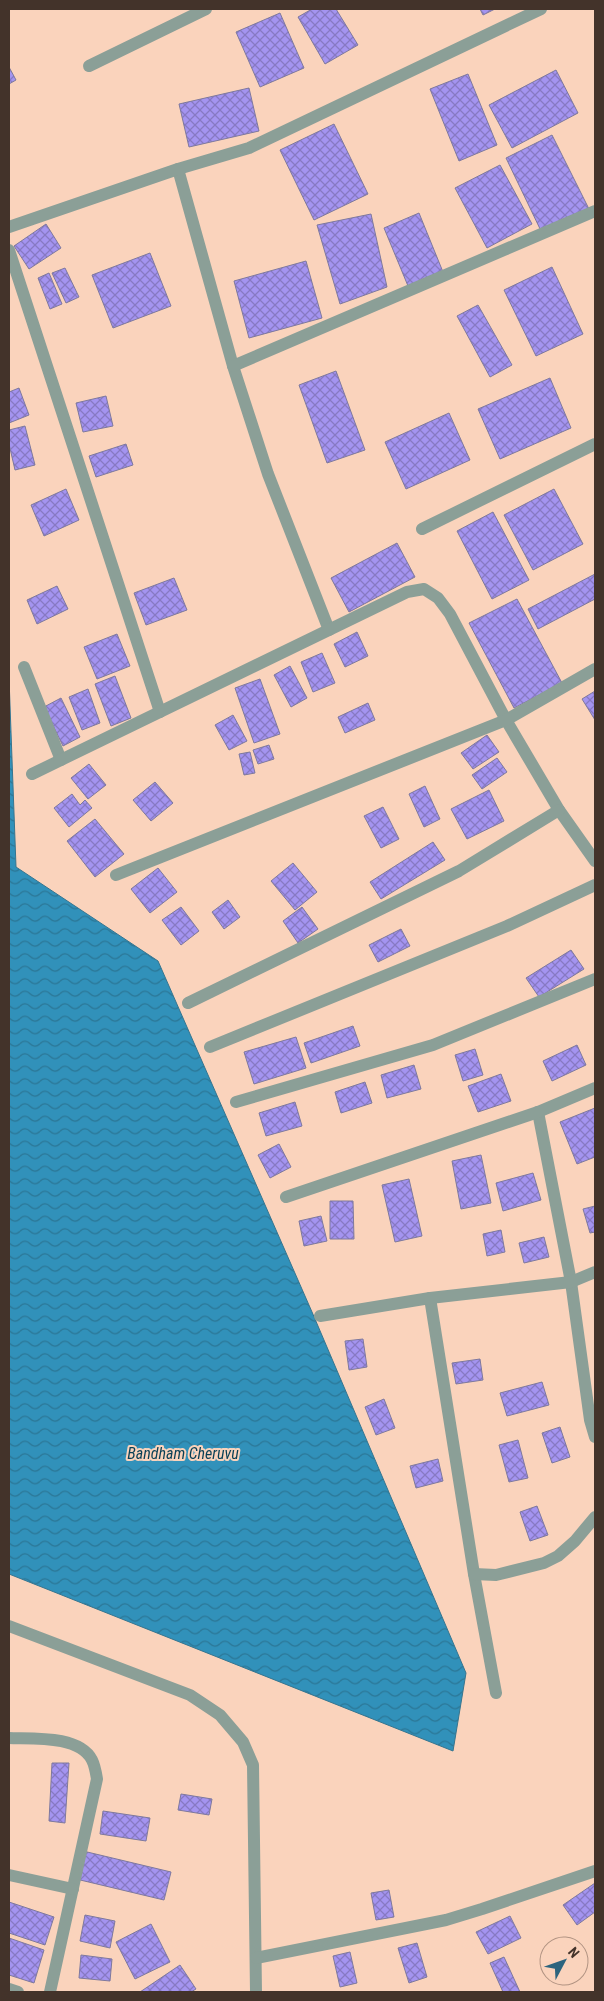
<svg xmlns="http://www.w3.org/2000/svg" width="604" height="2001" font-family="'Roboto Condensed',sans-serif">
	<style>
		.water { fill: url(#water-waves); stroke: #36758f }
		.building { fill: url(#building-cross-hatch); stroke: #7e799d }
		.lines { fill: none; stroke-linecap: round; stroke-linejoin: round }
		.street { stroke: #8b9f97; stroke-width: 12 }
		.labels { text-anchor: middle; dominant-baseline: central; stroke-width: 4; stroke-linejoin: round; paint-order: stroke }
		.water-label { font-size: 16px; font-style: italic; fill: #083f55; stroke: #fad3bc }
	</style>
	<defs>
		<pattern id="water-waves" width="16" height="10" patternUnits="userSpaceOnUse" patternTransform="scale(1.25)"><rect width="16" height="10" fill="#3191ba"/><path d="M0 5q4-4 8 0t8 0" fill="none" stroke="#2b7797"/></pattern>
		<pattern id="building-cross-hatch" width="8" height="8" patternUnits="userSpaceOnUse" patternTransform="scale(1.25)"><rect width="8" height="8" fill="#a494f0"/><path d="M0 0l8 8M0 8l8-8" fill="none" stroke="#8779c3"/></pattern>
	</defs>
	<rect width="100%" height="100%" fill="#fad3bc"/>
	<path class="water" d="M9,678L16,867L158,961L312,1312L466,1673L453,1751L9,1574Z"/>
	<g class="building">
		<path d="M312,9H336L358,45L325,64L298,17Z"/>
		<path d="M480,9H495L483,15Z"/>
		<path d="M280,13L304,68L260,87L236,32Z"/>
		<path d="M9,67L16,80L9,84Z"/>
		<path d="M556,70L578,113L512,148L489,105Z"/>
		<path d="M468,74L497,145L459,161L430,89Z"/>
		<path d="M249,88L259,131L189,147L179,104Z"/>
		<path d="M334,124L368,194L314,220L280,150Z"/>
		<path d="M552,135L589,209L542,233L506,158Z"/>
		<path d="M500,165L532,224L487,248L455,188Z"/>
		<path d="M419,213L443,272L408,286L384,228Z"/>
		<path d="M371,214L387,287L340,304L317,225Z"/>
		<path d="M46,224L61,248L29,269L14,246Z"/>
		<path d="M150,253L171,306L113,328L92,275Z"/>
		<path d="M306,261L322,318L249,338L234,281Z"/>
		<path d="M552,267L583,334L536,356L504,290Z"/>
		<path d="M65,268L79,297L66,303L52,273Z"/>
		<path d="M49,273L62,304L50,309L38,278Z"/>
		<path d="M478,305L512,365L490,377L457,316Z"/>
		<path d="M336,371L365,450L327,463L299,385Z"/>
		<path d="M550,378L571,428L500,459L478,409Z"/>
		<path d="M19,388L29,415L9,423V392Z"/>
		<path d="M106,396L113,426L83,432L76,403Z"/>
		<path d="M449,413L470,460L406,489L385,442Z"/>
		<path d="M25,426L35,465L15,470L9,444V430Z"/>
		<path d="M126,444L133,465L96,477L89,456Z"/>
		<path d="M66,489L79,520L44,536L31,505Z"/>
		<path d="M554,489L583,544L533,570L504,515Z"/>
		<path d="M493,512L529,580L492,599L457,531Z"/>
		<path d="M397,543L415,577L349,612L331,578Z"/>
		<path d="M595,574V599L538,629L528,609Z"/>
		<path d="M174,578L187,610L146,625L134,593Z"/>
		<path d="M57,586L68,609L37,624L27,600Z"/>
		<path d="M517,599L562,683L514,708L469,623Z"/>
		<path d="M357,632L368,656L345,667L334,644Z"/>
		<path d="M117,634L130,666L97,679L84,647Z"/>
		<path d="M322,653L335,683L313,692L301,662Z"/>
		<path d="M290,666L307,698L291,707L274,675Z"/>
		<path d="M115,676L131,718L111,726L95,684Z"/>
		<path d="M260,679L280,734L254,743L235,688Z"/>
		<path d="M88,689L100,723L82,730L69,697Z"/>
		<path d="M595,691V720L582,699Z"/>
		<path d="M61,698L80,737L63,746L44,707Z"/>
		<path d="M368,703L375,720L345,733L338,717Z"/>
		<path d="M233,715L247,741L229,750L215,725Z"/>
		<path d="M487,735L499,752L473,769L461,753Z"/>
		<path d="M269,745L274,759L258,764L253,750Z"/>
		<path d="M250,752L255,773L244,775L239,754Z"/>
		<path d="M497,758L507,772L482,789L472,775Z"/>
		<path d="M89,764L106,785L88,799L71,778Z"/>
		<path d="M155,782L173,803L151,821L133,800Z"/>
		<path d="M425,786L440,819L424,827L409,794Z"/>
		<path d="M489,790L504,821L467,839L451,809Z"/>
		<path d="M72,794L80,805L85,800L92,808L69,827L54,808Z"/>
		<path d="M383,807L399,839L381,848L364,816Z"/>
		<path d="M95,819L124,854L95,877L67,841Z"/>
		<path d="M433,842L445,860L381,899L370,882Z"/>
		<path d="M293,863L317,892L295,910L271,881Z"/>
		<path d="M158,868L177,892L150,913L131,889Z"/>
		<path d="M228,900L240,917L224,929L212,912Z"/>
		<path d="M181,907L199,931L181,945L162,920Z"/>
		<path d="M302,907L318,929L298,943L283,921Z"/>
		<path d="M401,929L410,946L378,962L369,945Z"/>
		<path d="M571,950L584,969L539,997L526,978Z"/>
		<path d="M353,1026L360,1046L311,1063L304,1043Z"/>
		<path d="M296,1037L306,1068L254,1084L244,1052Z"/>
		<path d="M577,1045L586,1065L552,1081L543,1061Z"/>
		<path d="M475,1049L483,1075L463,1081L455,1055Z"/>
		<path d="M414,1065L421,1089L387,1098L381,1075Z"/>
		<path d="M501,1074L511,1101L478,1112L468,1086Z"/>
		<path d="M365,1082L372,1103L341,1113L335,1092Z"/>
		<path d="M295,1102L302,1126L266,1136L259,1113Z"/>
		<path d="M595,1108V1157L577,1164L560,1122Z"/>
		<path d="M279,1144L291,1167L270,1178L258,1155Z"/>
		<path d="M481,1155L491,1203L461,1209L452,1161Z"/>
		<path d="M533,1173L541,1200L503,1211L496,1183Z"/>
		<path d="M409,1179L422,1236L395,1242L382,1185Z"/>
		<path d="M330,1201H353L354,1239H330Z"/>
		<path d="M595,1206V1232L590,1233L583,1209Z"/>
		<path d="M321,1216L327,1241L304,1246L299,1221Z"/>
		<path d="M501,1230L505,1252L487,1256L483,1234Z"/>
		<path d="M544,1237L549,1257L524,1263L519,1243Z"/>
		<path d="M363,1339L367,1367L349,1370L345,1341Z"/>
		<path d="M480,1359L483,1380L456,1384L452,1363Z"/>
		<path d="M542,1382L549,1405L507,1416L500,1393Z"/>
		<path d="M384,1399L395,1428L376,1435L365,1407Z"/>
		<path d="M560,1427L570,1457L552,1463L542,1433Z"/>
		<path d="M518,1440L528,1478L509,1482L499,1445Z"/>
		<path d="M438,1459L443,1481L416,1488L410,1466Z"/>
		<path d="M537,1506L548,1535L530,1541L520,1512Z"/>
		<path d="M52,1763H69L65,1823L49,1821Z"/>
		<path d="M181,1794L212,1799L209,1815L178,1810Z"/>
		<path d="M103,1811L150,1818L146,1841L100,1834Z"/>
		<path d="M83,1851L171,1872L164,1900L76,1879Z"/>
		<path d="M595,1883V1912L577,1925L563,1905Z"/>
		<path d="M389,1890L394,1917L376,1920L371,1893Z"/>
		<path d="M9,1902L54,1917L45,1945L9,1933Z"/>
		<path d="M85,1915L115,1921L110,1948L80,1941Z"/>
		<path d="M510,1916L521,1938L488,1954L476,1932Z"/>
		<path d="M151,1924L170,1962L135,1979L116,1942Z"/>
		<path d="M9,1938L44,1950L34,1983L9,1975Z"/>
		<path d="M417,1943L427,1977L409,1983L398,1948Z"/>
		<path d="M350,1952L357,1983L340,1987L333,1956Z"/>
		<path d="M81,1955L112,1959L110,1981L79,1978Z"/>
		<path d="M504,1957L520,1992H503L490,1963Z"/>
		<path d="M180,1965L196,1989L191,1992H140Z"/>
	</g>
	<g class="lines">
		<g class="street">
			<path d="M89,66L206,9"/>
			<path d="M178,169L233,366L268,474L329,630"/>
			<path d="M9,227L178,169L249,148L541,9"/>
			<path d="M9,250L160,712"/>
			<path d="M233,366L595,211"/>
			<path d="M422,529L595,444"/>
			<path d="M24,667L61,760"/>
			<path d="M32,774L407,592L424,589L438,598L450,614L506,720L559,810L595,861"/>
			<path d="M116,875L506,720L595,669"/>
			<path d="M188,1003L459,871L559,810"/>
			<path d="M210,1047L507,926L595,885"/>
			<path d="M236,1102L433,1045L595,979"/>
			<path d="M538,1112L571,1282L590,1420L595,1437"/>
			<path d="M286,1197L538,1112L595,1088"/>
			<path d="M430,1298L474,1574L496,1693"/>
			<path d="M320,1316L430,1298L571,1282L595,1272"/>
			<path d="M474,1574L496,1575L544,1563L558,1556L575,1541L595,1517"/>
			<path d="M9,1626L190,1695L220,1715L243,1742L253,1765L256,1992"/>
			<path d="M9,1738C32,1739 79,1735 92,1760C95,1766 96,1773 97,1779L50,1992"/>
			<path d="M9,1875L73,1889"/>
			<path d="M256,1958L446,1920L482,1909L595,1871"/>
			<path d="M9,1989L18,1992"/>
		</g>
	</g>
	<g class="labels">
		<g class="water-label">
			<text x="183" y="1453">Bandham Cheruvu</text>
		</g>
	</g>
	<rect width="604" height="2001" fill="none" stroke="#43332a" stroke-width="20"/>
	<g transform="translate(564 1961) rotate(49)"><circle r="24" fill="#fad3bc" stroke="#b19382"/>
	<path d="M0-4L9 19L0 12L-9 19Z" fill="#2c647e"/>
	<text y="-8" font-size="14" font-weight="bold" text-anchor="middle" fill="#43332a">N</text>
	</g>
</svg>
